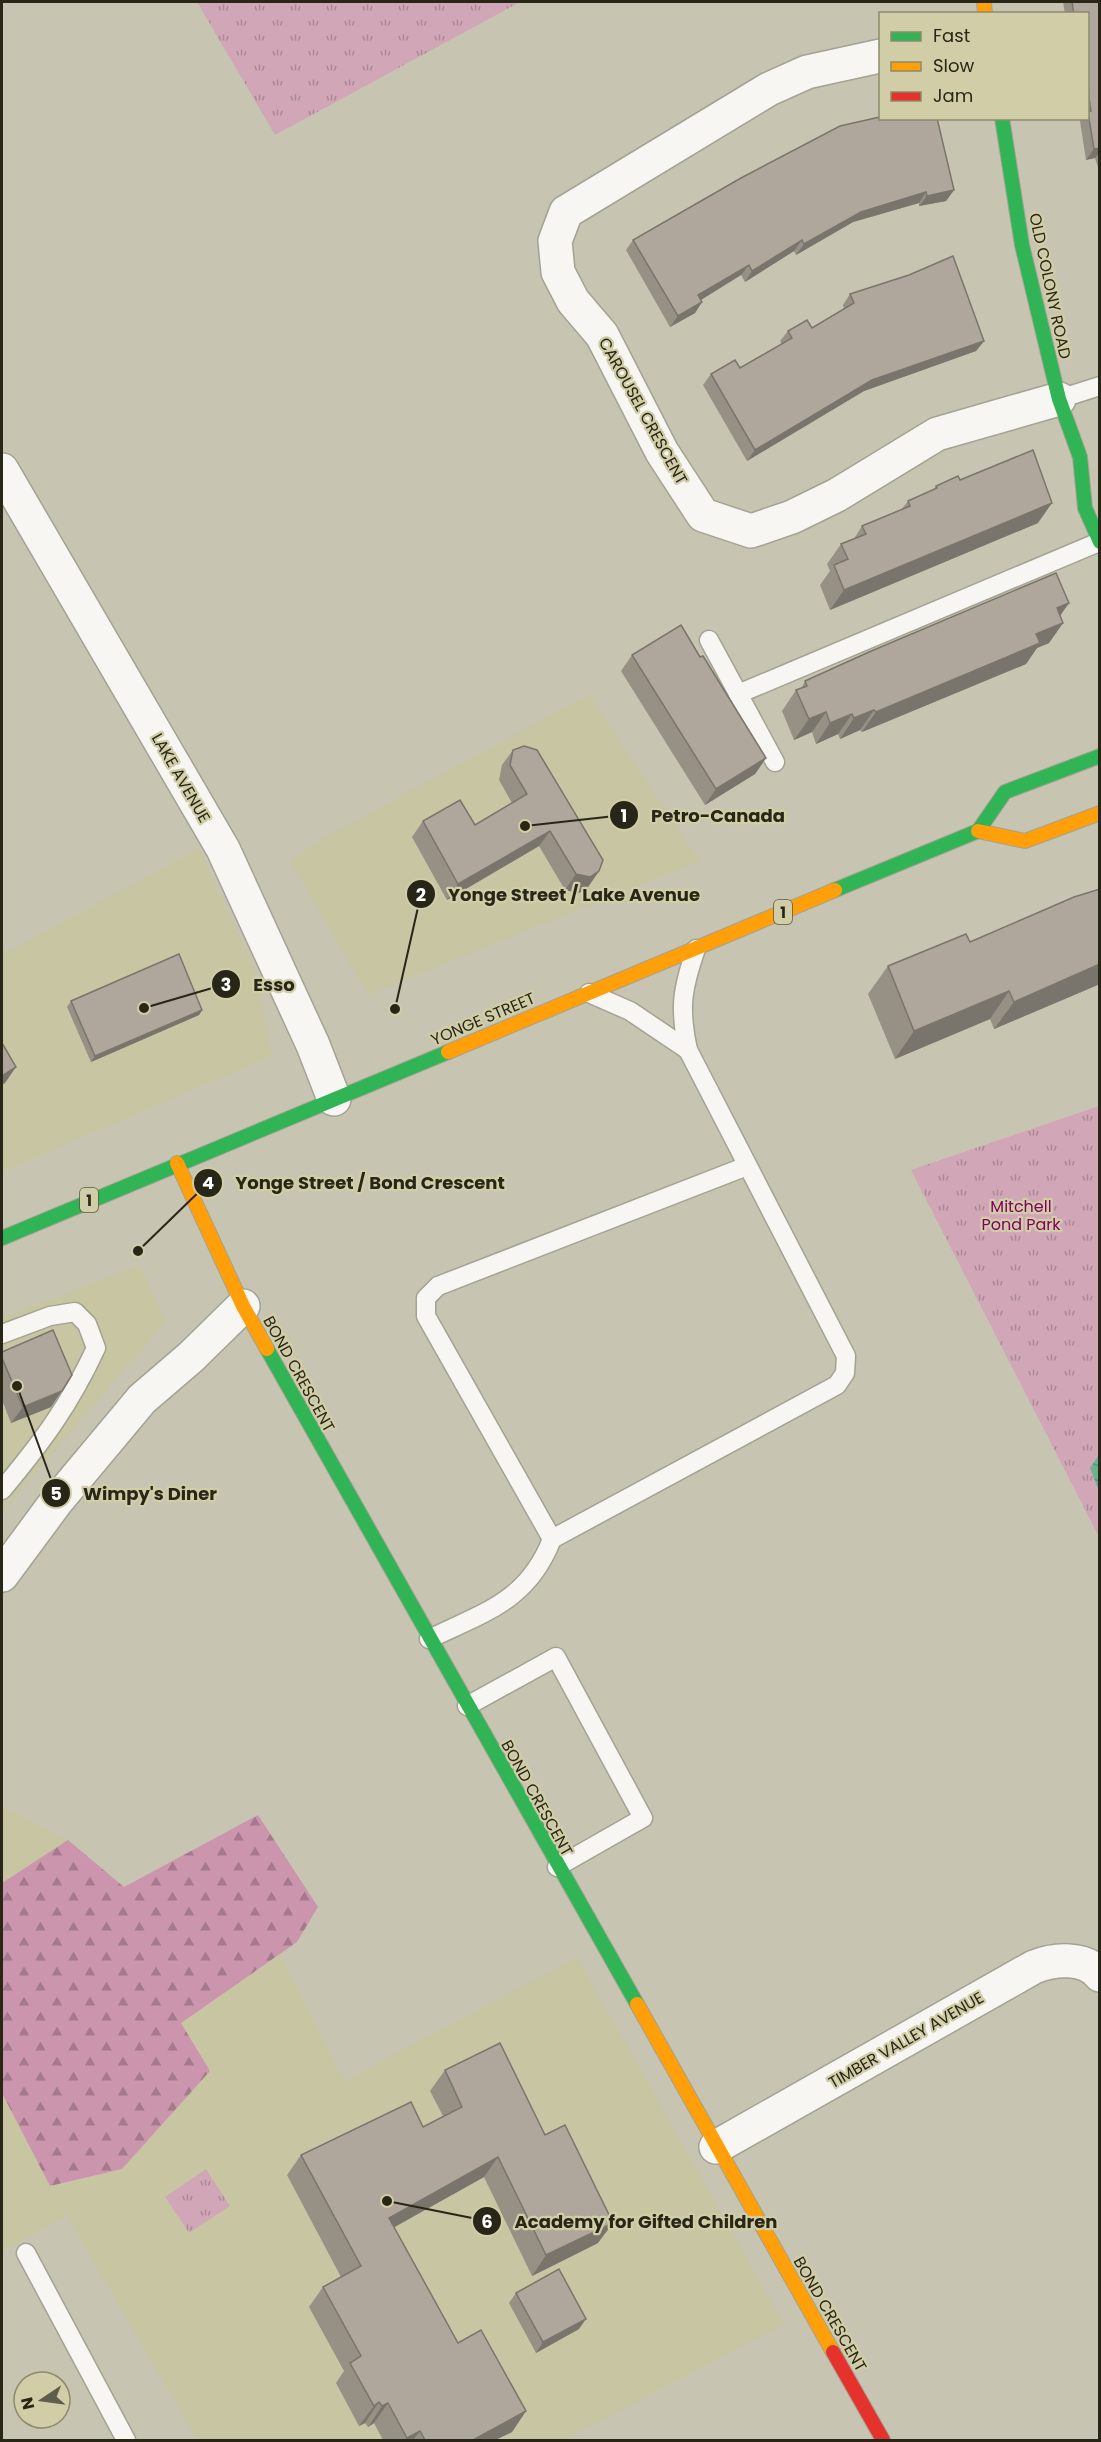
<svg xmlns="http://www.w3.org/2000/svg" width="1101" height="2442" font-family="Poppins,sans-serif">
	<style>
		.built { fill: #c8c5a3 }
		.forest { fill: url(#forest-firs) }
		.park { fill: url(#park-tufts) }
		.water { fill: url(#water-waves) }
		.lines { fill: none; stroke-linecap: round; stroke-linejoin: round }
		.lane-casing { stroke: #a4a292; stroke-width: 21 }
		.street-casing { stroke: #a4a292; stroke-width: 36 }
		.fast-casing { stroke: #a4a292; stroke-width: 16 }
		.slow-casing { stroke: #a4a292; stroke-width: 16 }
		.jam-casing { stroke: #a4a292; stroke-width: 16 }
		.lane { stroke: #f7f6f3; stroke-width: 18 }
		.street { stroke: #f7f6f3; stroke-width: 33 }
		.fast { stroke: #30b455; stroke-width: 14 }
		.slow { stroke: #ff9f0a; stroke-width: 14 }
		.jam { stroke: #e5322d; stroke-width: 14 }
		.wall { fill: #969085 }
		.shaded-wall { fill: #7a756c }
		.building { fill: #afa79b; stroke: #7a756c; stroke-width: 1.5 }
		.labels { text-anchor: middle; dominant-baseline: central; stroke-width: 4.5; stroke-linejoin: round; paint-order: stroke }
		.shield { fill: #d1cda7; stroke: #5a5842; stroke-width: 1.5 }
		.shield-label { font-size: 15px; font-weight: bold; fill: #272617 }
		.street-label { font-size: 16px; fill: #272617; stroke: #d1cda7 }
		.park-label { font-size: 16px; fill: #810061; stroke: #d1cda7 }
		.leader { fill: none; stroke: #272617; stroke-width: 2 }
		.callout-dot { fill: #272617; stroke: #d1cda7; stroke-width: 2 }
		.mark-label { font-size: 18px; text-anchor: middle; font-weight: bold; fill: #fff }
		.callout-label { font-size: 18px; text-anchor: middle; font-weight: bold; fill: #272617; stroke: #d1cda7; stroke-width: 4.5; stroke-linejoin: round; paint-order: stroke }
	</style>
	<defs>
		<pattern id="forest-firs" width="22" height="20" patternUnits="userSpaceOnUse" patternTransform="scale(1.5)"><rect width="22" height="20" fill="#cc95ae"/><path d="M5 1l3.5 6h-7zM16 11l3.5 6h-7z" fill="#a6798d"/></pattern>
		<pattern id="park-tufts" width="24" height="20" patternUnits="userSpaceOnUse" patternTransform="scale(1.5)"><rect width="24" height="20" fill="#d1a7b8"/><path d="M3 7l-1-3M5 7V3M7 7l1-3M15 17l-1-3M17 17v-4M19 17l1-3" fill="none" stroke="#aa8895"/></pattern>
		<pattern id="water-waves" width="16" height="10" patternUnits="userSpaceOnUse" patternTransform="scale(1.5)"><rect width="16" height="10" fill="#6ab28e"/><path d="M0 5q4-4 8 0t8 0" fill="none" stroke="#579173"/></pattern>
	</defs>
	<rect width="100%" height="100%" fill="#c7c5b1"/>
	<g class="built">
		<path d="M589,694L700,861L368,995L290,861L320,840Z"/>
		<path d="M199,848L254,967L272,1056L2,1172V945L6,953Z"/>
		<path d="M140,1265L166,1321L2,1512V1317Z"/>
		<path d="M2,1806L68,1840L2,1883Z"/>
		<path d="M280,1954L344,2081L577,1957L784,2324L564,2440H197L67,2216L2,2252V2093L50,2186L122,2169L209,2072L180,2023Z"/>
	</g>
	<path class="forest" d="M258,1815L318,1907L297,1942L181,2023L210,2071L122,2169L50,2186L2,2093V1883L68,1840L124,1887Z"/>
	<g class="park">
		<path d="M197,2H520L275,135Z"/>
		<path d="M1099,1106V1537L911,1170Z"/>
		<path d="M206,2169L230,2206L189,2233L165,2197Z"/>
	</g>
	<path class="water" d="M1099,1455V1491L1090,1468Z"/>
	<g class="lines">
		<g class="lane-casing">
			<g id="lane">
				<path d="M1059,399L1100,386"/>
				<path d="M709,640L775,762"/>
				<path d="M738,694L1099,542"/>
				<path d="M589,993L630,1011L688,1050"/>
				<path d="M2,1334L50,1316L75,1312L87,1324L96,1348C69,1406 42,1442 2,1490"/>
				<path d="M552,1539L426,1316V1298L438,1286L747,1166"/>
				<path d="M429,1639C485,1612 528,1601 552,1539L837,1385L845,1373L846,1356L688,1050C679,1008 682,989 696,949"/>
				<path d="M467,1706L556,1657L643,1818L557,1867"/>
				<path d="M26,2253L126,2440"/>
			</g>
		</g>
		<g class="street-casing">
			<g id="street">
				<path d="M880,56L807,72L769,89L566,212L555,241L558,272L573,301L602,335L662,452L703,515L751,531L792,517L837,495L937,434L1059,399"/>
				<path d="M2,470L223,849L313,1045L334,1099"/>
				<path d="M2,1575L56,1502L142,1399L191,1357L243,1306"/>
				<path d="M716,2147L1034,1967C1054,1959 1085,1956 1100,1975"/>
			</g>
		</g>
		<g class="fast-casing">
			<g id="fast">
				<path d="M1002,118L1022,245L1059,399L1080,457L1085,508L1100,542"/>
				<path d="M835,890L978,831L1005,792L1100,756"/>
				<path d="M2,1238L448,1052"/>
				<path d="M267,1349L637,2004"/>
			</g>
		</g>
		<g class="slow-casing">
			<g id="slow">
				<path d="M984,2L985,14"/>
				<path d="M978,831L1025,841L1100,813"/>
				<path d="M448,1052L835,890"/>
				<path d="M177,1163L243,1306L267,1349"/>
				<path d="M637,2004L833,2352"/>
			</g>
		</g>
		<g class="jam-casing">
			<path id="jam" d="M833,2352L883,2440"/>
		</g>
		<use href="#lane" class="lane"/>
		<use href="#street" class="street"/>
		<use href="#fast" class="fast"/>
		<use href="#slow" class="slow"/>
		<use href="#jam" class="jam"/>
	</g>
	<g class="wall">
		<path d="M1063,2H1100V174L1095,158L1086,160L1080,121L1082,118H1088V14H1065Z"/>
		<path d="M741,178L954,190L946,201L919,206V203L853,222L796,255L794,251L745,282L741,275L701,300L702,302L695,313L670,327L626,250L633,240Z"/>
		<path d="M850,294L984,341L976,351L864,391L747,461L703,385L711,374L740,368L782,344L780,341L788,331L812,328L844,309L843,305Z"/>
		<path d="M960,480L1038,523L830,610L820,585L830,571L827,564L841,544L854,539L862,526L901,510L908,501L933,490L936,486Z"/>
		<path d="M1069,603L1060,615L1063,623L1049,643L1037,648L1026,664L862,732L860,730L840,739L838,734L816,744L812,732L794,740L782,711L796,690L801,689L805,681Z"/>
		<path d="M632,655L700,657L766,758L755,774L705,805L621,671Z"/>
		<path d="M513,750L599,871L588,887L579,893L565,890L539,846L447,900L412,837L423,821L475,825L512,803L499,780L502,765Z"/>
		<path d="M1100,889V984L994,1029L990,1019L895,1059L868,994L888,966L970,942Z"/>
		<path d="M71,1001L202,1010L199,1015L91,1062L67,1007Z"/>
		<path d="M2,1352L51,1407L11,1423L2,1400Z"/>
		<path d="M445,2070L598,2243L532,2276L484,2177L394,2227L458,2343L526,2411L512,2432L495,2440H383L374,2423L368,2427L365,2423L359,2426L336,2383L344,2371L309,2307L323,2287L341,2277L287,2175L301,2155L423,2127L443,2116L430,2091Z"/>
		<path d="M516,2293L579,2329L536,2353L509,2303Z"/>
	</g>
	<g class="shaded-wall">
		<path d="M1100,148V152L1095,158L1086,160L1094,149Z"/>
		<path d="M954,190L946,201L919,206L927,196Z"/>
		<path d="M926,192L919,203L853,222L796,255L804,244L861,212Z"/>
		<path d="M802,240L794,251L745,282L752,271Z"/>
		<path d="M749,265L741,275L691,306L698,295Z"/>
		<path d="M702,302L695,313L670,327L678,316Z"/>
		<path d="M984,341L976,351L864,391L747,461L755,450L872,380Z"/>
		<path d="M1052,503L1038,523L830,610L844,590Z"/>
		<path d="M1069,603L1055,623L1057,608Z"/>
		<path d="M1063,623L1049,643L1037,648L1026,664L862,732L876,712L1036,634Z"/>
		<path d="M874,710L860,730L840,739L854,718Z"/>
		<path d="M826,712L812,732L794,740L809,719Z"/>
		<path d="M852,714L838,734L816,744L830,723Z"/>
		<path d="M766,758L755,774L705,805L716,789Z"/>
		<path d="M550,831L539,846L447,900L458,884Z"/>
		<path d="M599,871L588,887L579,893L565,890L576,874Z"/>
		<path d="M1100,964V984L994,1029L1014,1002Z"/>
		<path d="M1009,991L990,1019L895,1059L914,1031Z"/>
		<path d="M202,1010L199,1015L91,1062L95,1056Z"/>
		<path d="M16,1067L5,1083L2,1085V1076Z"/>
		<path d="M62,1391L51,1407L11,1423L23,1407Z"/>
		<path d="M498,2157L484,2177L375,2238L389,2218Z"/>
		<path d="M613,2223L598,2243L532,2276L546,2255Z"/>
		<path d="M586,2319L579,2329L536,2353L543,2342Z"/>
		<path d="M379,2402L365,2423L359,2426L374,2406Z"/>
		<path d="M388,2403L374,2423L368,2427L382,2406Z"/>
		<path d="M526,2411L512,2432L495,2440H473Z"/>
		<path d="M420,2431L413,2440H405L407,2438Z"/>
	</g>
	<g class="building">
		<path d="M1072,2H1100V148L1094,149L1088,112V111H1091L1088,91V14H1074Z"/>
		<path d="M880,117V118H937L954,190L927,196L926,192L861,212L804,244L802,240L752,271L749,265L698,295L702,302L678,316L633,240L741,178L840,126Z"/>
		<path d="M953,256L984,341L872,380L755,450L711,374L735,360L740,368L792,338L788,331L807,320L812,328L854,303L850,294L909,275Z"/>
		<path d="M1033,450L1052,503L844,590L834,565L848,559L841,544L866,534L862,526L910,506L908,501L937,488L936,486L958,476L960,480Z"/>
		<path d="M1056,573L1069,603L1057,608L1063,623L1036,634L1040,643L876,712L874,710L854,718L852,714L830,723L826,712L809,719L796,690L807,686L805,681L869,652Z"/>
		<path d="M681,625L700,657L703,656L766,758L716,789L632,655Z"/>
		<path d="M524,746L537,750L603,860L599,871L590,877L576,874L550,831L458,884L423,821L460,800L475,825L527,794L510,765L513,750Z"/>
		<path d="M1100,889V964L1014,1002L1009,991L914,1031L888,966L966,934L970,942L1074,897Z"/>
		<path d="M179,954L202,1010L95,1056L71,1001Z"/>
		<path d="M2,1043L16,1067L2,1076Z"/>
		<path d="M53,1330L72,1375L62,1391L23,1407L2,1358V1352Z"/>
		<path d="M500,2043L545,2135L565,2125L613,2223L546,2255L498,2157L389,2218L458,2343L481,2330L526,2411L473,2440H425L420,2431L407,2438L388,2403L382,2406L379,2402L374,2406L350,2363L361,2356L323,2287L361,2266L301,2155L411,2102L423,2127L462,2107L445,2070Z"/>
		<path d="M559,2269L586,2319L543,2342L516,2293Z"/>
	</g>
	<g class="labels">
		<g class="shield">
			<rect x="774" y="900" width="18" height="24" rx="4.5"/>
			<rect x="80" y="1188" width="18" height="24" rx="4.5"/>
		</g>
		<g class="shield-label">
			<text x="783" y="912">1</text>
			<text x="89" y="1200">1</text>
		</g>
		<g class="street-label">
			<text transform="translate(1050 286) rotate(78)">OLD COLONY ROAD</text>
			<text transform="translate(643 411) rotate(61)">CAROUSEL CRESCENT</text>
			<text transform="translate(181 778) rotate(60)">LAKE AVENUE</text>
			<text transform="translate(483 1019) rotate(-23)">YONGE STREET</text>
			<text transform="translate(299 1374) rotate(61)">BOND CRESCENT</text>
			<text transform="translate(537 1798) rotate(61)">BOND CRESCENT</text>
			<text transform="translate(906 2040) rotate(-30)">TIMBER VALLEY AVENUE</text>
			<text transform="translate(830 2314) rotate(60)">BOND CRESCENT</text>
		</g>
		<g class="park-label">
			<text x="1021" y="1206">Mitchell<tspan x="1021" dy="18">Pond Park</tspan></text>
		</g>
	</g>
	<path class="leader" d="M525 826L624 815M395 1009L421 894M144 1008L226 984M138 1251L208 1183M17 1386L56 1493M387 2201L487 2221"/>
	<g class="callout-dot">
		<circle cx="525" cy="826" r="6"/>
		<circle cx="395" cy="1009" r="6"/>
		<circle cx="144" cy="1008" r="6"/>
		<circle cx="138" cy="1251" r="6"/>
		<circle cx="17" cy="1386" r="6"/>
		<circle cx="387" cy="2201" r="6"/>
		<circle cx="624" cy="815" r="15"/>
		<circle cx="421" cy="894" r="15"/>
		<circle cx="226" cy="984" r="15"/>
		<circle cx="208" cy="1183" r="15"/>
		<circle cx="56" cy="1493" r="15"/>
		<circle cx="487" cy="2221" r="15"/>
	</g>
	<g class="mark-label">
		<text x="624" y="822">1</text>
		<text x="421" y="901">2</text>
		<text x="226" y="991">3</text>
		<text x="208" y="1189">4</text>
		<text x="56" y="1500">5</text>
		<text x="487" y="2228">6</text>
	</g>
	<g class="callout-label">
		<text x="718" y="822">Petro-Canada</text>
		<text x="574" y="901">Yonge Street / Lake Avenue</text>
		<text x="274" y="991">Esso</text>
		<text x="370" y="1189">Yonge Street / Bond Crescent</text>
		<text x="150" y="1500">Wimpy's Diner</text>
		<text x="646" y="2228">Academy for Gifted Children</text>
	</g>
	<rect width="1101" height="2442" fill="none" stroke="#272617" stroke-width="6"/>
	<rect x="879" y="12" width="210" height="108" fill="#d1cda7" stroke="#8d8a6d" stroke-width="1.5"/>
	<rect x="891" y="32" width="30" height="9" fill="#30b455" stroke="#8d8a6d" stroke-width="1.5"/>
	<text x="933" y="42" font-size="18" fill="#272617">Fast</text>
	<rect x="891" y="62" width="30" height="9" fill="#ff9f0a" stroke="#8d8a6d" stroke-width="1.5"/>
	<text x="933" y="72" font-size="18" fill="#272617">Slow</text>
	<rect x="891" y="92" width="30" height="9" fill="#e5322d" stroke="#8d8a6d" stroke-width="1.5"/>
	<text x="933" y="102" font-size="18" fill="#272617">Jam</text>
	<g transform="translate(42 2400) rotate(257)"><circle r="28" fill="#d1cda7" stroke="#8d8a6d" stroke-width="1.5"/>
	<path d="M0-4.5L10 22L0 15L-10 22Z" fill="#5f5e4d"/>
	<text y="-9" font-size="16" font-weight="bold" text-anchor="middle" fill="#272617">N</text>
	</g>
</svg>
